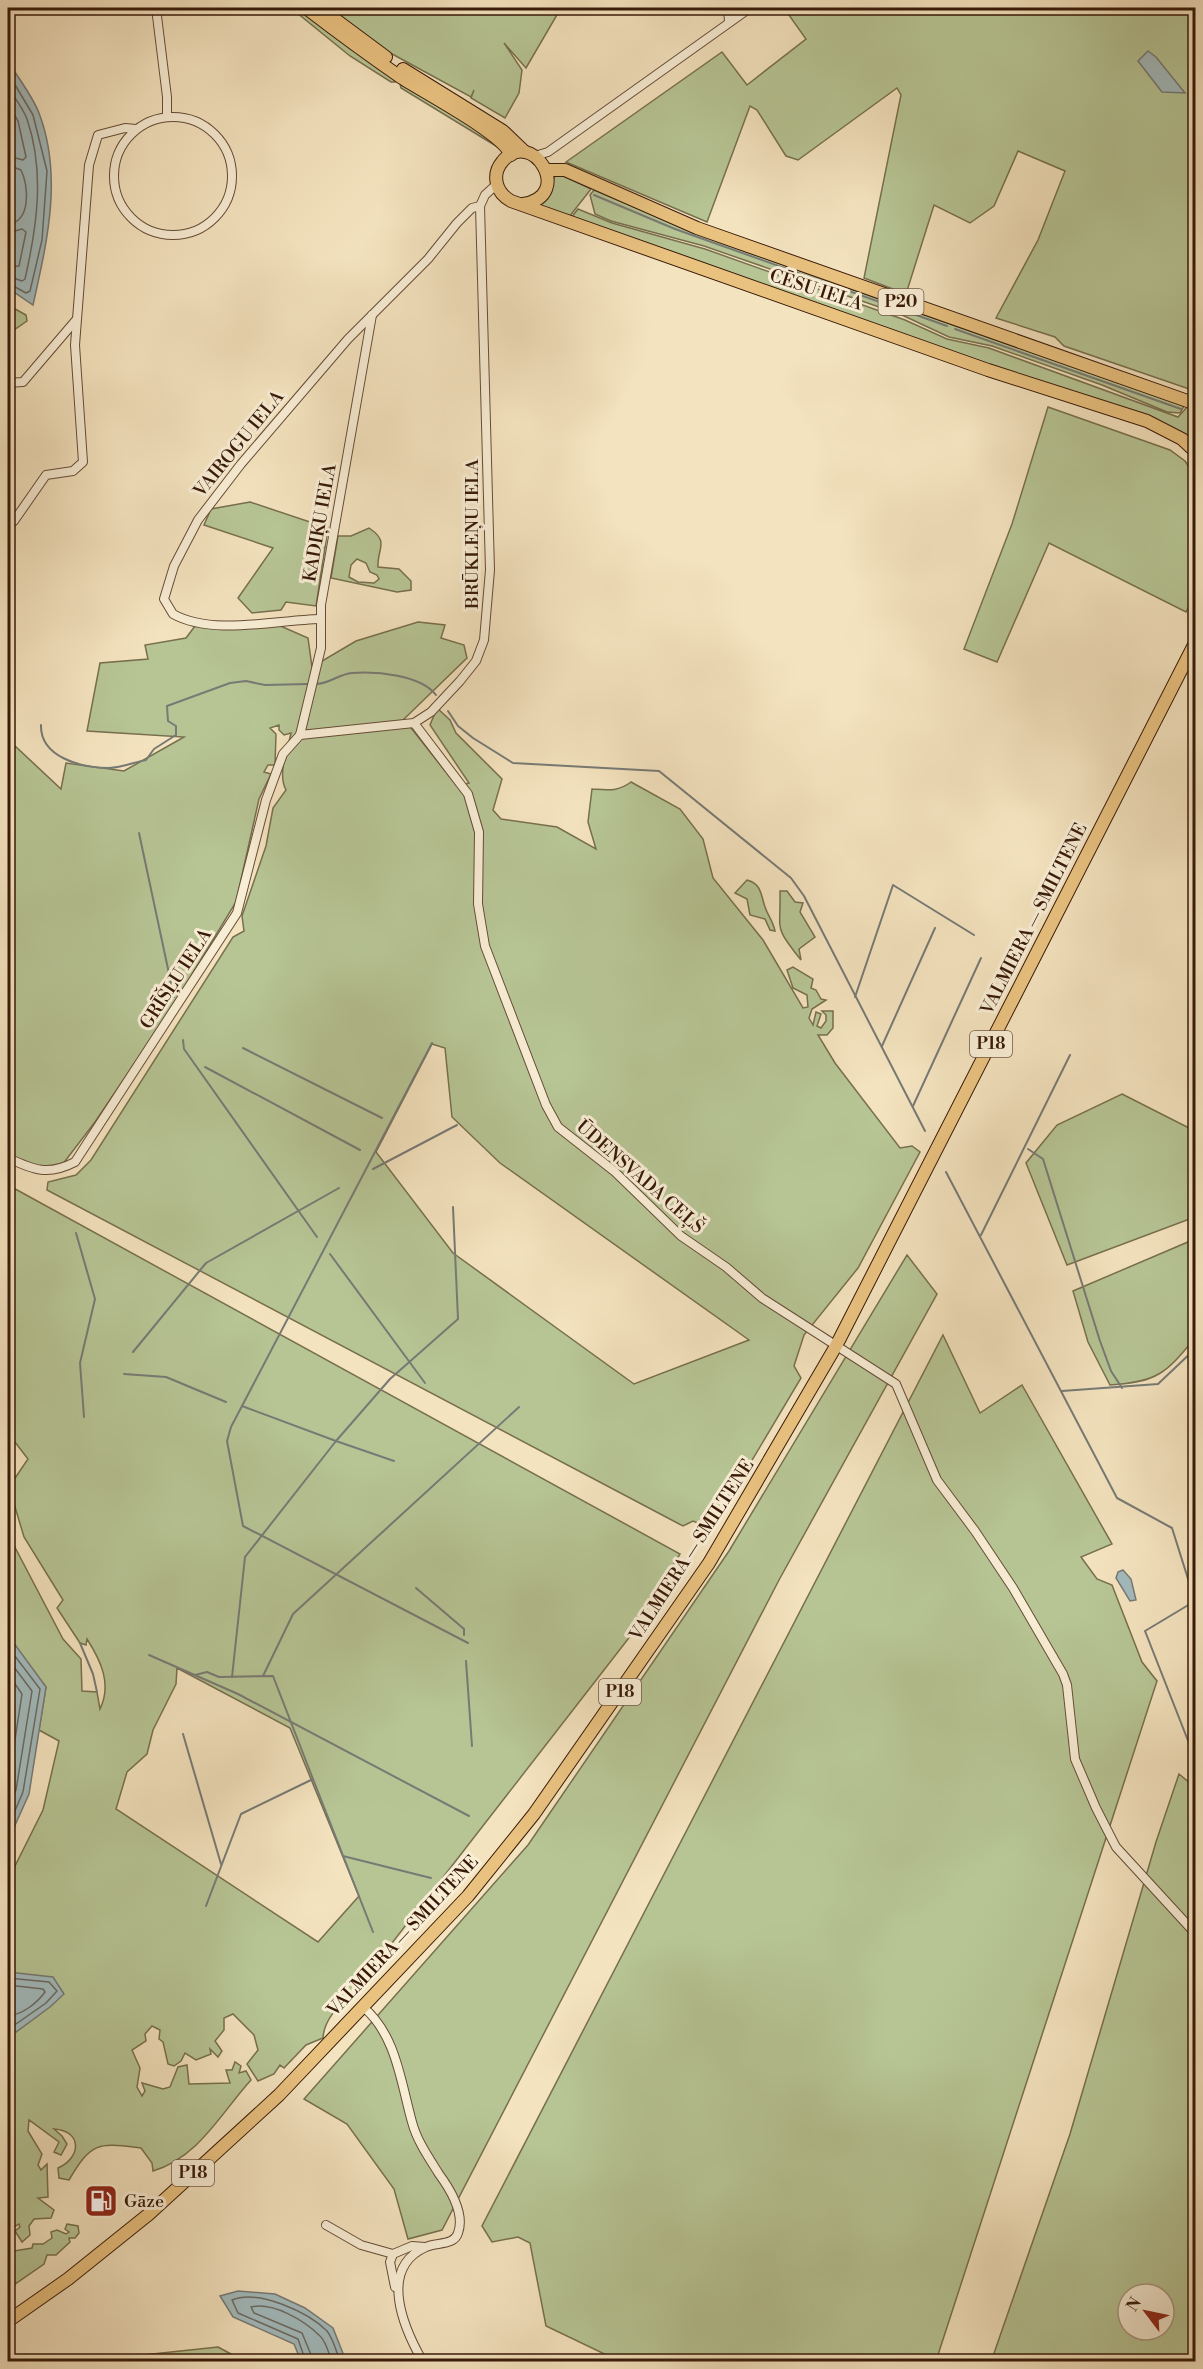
<svg xmlns="http://www.w3.org/2000/svg" width="1203" height="2369" font-family="'Libre Bodoni',serif">
	<style>
		.green { fill: #b7c595; stroke: #776f4e; stroke-width: 1.5; fill-rule: evenodd }
		.water { fill: #a2bbbe; stroke: #777a75; stroke-width: 1.5 }
		.lines { fill: none; stroke-linecap: round; stroke-linejoin: round }
		.shore { stroke: #6c6a63; stroke-width: 1.5 }
		.stream { stroke: #777a75; stroke-width: 2 }
		.street-casing { stroke: #664c36; stroke-width: 10 }
		.primary-casing { stroke: #371908; stroke-width: 14 }
		.street { stroke: #f8edd5; stroke-width: 8 }
		.primary { stroke: #eac280; stroke-width: 12 }
		.labels { text-anchor: middle; dominant-baseline: central; stroke-width: 6; stroke-linejoin: round; paint-order: stroke }
		.shield { fill: #f8edd5; stroke: #715946; stroke-width: 1.5 }
		.shield-label { font-size: 16px; font-weight: bold; fill: #371908 }
		.street-label { font-size: 18px; fill: #371908; stroke: #f8edd5 }
		.poi-label { font-size: 18px; fill: #371908; stroke: #f8edd5; text-anchor: start }
	</style>
	<rect width="100%" height="100%" fill="#f4e3bf"/>
	<filter id="stains"><feTurbulence type="fractalNoise" baseFrequency=".00333" numOctaves="4"/><feColorMatrix values="0 0 0 0 .2 0 0 0 0 .09 0 0 0 0 .02 0 0 0 .5 -.17"/></filter>
	<radialGradient id="worn" r=".72"><stop offset=".6" stop-color="#630" stop-opacity="0"/><stop offset="1" stop-color="#630" stop-opacity=".3"/></radialGradient>
	<g class="green">
		<path d="M291,8H303L397,79L395,82H391L350,56Z"/>
		<path d="M326,8H561L526,68L504,43L522,70L519,93L505,118L471,98L474,90L471,97L372,43Z"/>
		<path d="M784,8H1195V391L1064,346L1055,337L996,318L1038,240L1065,171L1018,151L994,206L970,223L934,205L906,294L864,278L901,95L897,88L798,160L786,156L757,110L750,106L707,222L566,162L722,52L747,85L806,39Z"/>
		<path d="M400,84L490,137L501,149L401,88Z"/>
		<path d="M557,173L591,189L569,217L538,206Z"/>
		<path d="M594,190L714,240L828,281L1184,406L1180,413L1167,412L1102,385L992,346L949,337L902,315L704,246L611,221L595,214L590,195Z"/>
		<path d="M578,209L612,223L705,249L905,320L947,339L989,348L1178,417L1187,407L1195,409V445L1020,375L571,218Z"/>
		<path d="M8,305L26,315L27,321L8,334Z"/>
		<path d="M1048,407L1170,450L1185,461L1195,476V594L1186,612L1049,543L997,662L964,649L1012,524Z"/>
		<path d="M250,502L328,528L316,606L286,602L281,610L252,613L238,598L273,548L204,525L211,509Z"/>
		<path d="M369,528C390,542 377,548 378,567L399,569L411,581V590L397,592L331,578L338,536H351ZM357,559L366,563L370,572L377,575L379,579L374,583L358,582L349,577L351,565Z"/>
		<path d="M418,622L445,625L441,638L464,645L467,658L404,719L457,786L469,783L430,725L437,708L450,720L456,733L502,779L493,810L501,819L557,827L596,849L588,822L592,789C607,790 618,792 631,782L680,809L703,839L713,878L763,940L803,1008L808,1007L807,995L793,988L787,970L793,967L813,979L811,988L816,990L821,999L826,1000L812,1009L809,1018L813,1025L816,1012L821,1014L817,1026L821,1028L826,1021V1015L822,1011H833V1028L827,1035H818L835,1063L900,1148L912,1146L920,1152L858,1268L804,1335L794,1366L801,1378L714,1524L705,1526L693,1521L683,1526L666,1517L47,1190L48,1182L76,1175L91,1160L233,937L244,931L242,916L266,846L273,808L286,790C277,773 288,750 291,733L284,735L279,730V725L270,728L276,734L275,765H268L264,772L271,774L259,799L236,902L168,1014L95,1122L59,1169H41L8,1156V751L14,745L61,789L66,763L124,771L184,737L87,731L100,663L148,659L145,645L186,638L195,626L233,628L276,624L308,638L312,667L356,641ZM432,1044L445,1048L452,1117L500,1163L749,1340L634,1384L453,1253L376,1152Z"/>
		<path d="M747,880C762,884 761,896 765,907C768,916 773,921 775,931L770,930L765,919L750,915L747,899L735,893Z"/>
		<path d="M780,891H787L795,902L803,903L800,912L815,937L799,949L801,960C773,925 781,932 780,891Z"/>
		<path d="M1122,1094L1195,1131V1217L1067,1265L1026,1163L1057,1125Z"/>
		<path d="M8,1185L680,1554L628,1639L361,1983C346,1999 324,2016 323,2038L306,2045L284,2068L280,2065L274,2074L258,2081L247,2064L258,2050L254,2035L233,2014L224,2018V2030L215,2041L222,2051L218,2057L210,2049L211,2054L196,2060L185,2053L181,2061L174,2066L168,2064L163,2042L159,2039L160,2030L152,2026L145,2034L146,2041L132,2050L140,2068L137,2087L142,2096L145,2091L142,2083L163,2089L170,2087L178,2067L187,2065L189,2084L230,2083L226,2070H232L235,2062L241,2066L239,2073L246,2071L251,2080C221,2113 199,2157 153,2171L152,2163L141,2148C98,2143 92,2141 69,2180L59,2178L58,2168C81,2158 83,2131 54,2129L62,2136L67,2144L61,2155L54,2152L59,2142L29,2120L28,2131L42,2154L38,2165L41,2170L47,2164L48,2197L38,2198L54,2210L51,2218L34,2219L29,2226L30,2235L22,2242L15,2231L20,2227L19,2224L8,2230V1880L43,1810L59,1741L39,1730L46,1687L9,1639L8,1534L63,1639L81,1659L82,1691L97,1692L100,1709C112,1684 101,1661 87,1639L86,1645L80,1643L57,1608L63,1600L24,1537L9,1487L28,1459L8,1433ZM177,1668L290,1728L359,1896L318,1942L116,1809L127,1772L147,1754L153,1730L176,1684Z"/>
		<path d="M1195,1239V1338C1166,1373 1158,1382 1110,1385L1088,1342L1073,1291Z"/>
		<path d="M907,1255L937,1294L779,1580L442,2230L408,2239L394,2189L347,2124L304,2099L528,1845L729,1551Z"/>
		<path d="M943,1335L980,1413L1022,1385L1112,1544L1081,1557L1097,1579L1112,1585L1142,1662L1157,1681L936,2361H619L546,2326L530,2243L518,2237L492,2242L482,2226Z"/>
		<path d="M1179,1774L1196,1788L1195,2361L991,2362L1070,2134L1156,1842ZM1128,2294H1164V2330H1128Z"/>
		<path d="M67,2224L78,2226L79,2233L75,2238H69L70,2242L56,2255H47L44,2264L8,2289V2249L14,2251L32,2248L33,2244H43L52,2238L51,2232L57,2230L66,2234L69,2232L65,2229Z"/>
		<path d="M218,2347L244,2361H109L124,2357Z"/>
	</g>
	<g class="water">
		<path d="M1148,51L1156,57L1185,93L1162,92L1138,61Z"/>
		<path d="M8,61C18,78 32,95 39,113C63,176 47,242 33,305L8,288V233L13,187L8,171Z"/>
		<path d="M1123,1570L1131,1579L1136,1600L1130,1601L1116,1578L1118,1572Z"/>
		<path d="M8,1635L46,1687L29,1794L8,1841Z"/>
		<path d="M8,1972L53,1977L64,1994L50,2007L16,2032L8,2028Z"/>
		<path d="M238,2291L275,2294L305,2308L333,2328L346,2361H301L294,2344L233,2317L220,2296Z"/>
	</g>
	<g class="lines">
		<g class="shore">
			<path d="M8,73L33,115L47,171L42,240L30,291L26,293L8,283"/>
			<path d="M8,87C14,97 23,108 27,119C45,172 37,226 25,279L22,281L8,276"/>
			<path d="M8,104L18,121L26,157L23,160L8,156"/>
			<path d="M8,165L21,170C29,186 31,222 8,224"/>
			<path d="M8,233L22,229L26,232L19,266L8,267"/>
			<path d="M8,1647L40,1689L23,1792L8,1827"/>
			<path d="M8,1659L32,1691L16,1790L8,1809"/>
			<path d="M8,1674L22,1694L8,1785"/>
			<path d="M8,1978L49,1982L57,1991L46,2003L16,2024L8,2023"/>
			<path d="M8,1985L43,1989L45,1992C37,2003 21,2016 8,2015"/>
			<path d="M306,2362L298,2339L238,2313L232,2300C258,2289 308,2312 327,2331C333,2338 337,2353 340,2362"/>
			<path d="M314,2362L302,2333L254,2313L251,2307C273,2302 304,2320 320,2336C326,2341 329,2354 332,2362"/>
		</g>
		<g class="stream">
			<path d="M594,195L675,229L947,326"/>
			<path d="M955,329L1181,409"/>
			<path d="M316,684C329,684 339,674 352,673C376,671 421,675 436,695"/>
			<path d="M448,711L458,726L473,738L513,763L659,771L791,878L804,896L925,1131"/>
			<path d="M41,725C40,757 81,768 109,768C121,768 135,762 146,760L154,749L176,735V726L168,721L167,706L230,683L246,681L265,685L308,684"/>
			<path d="M139,833L174,997"/>
			<path d="M855,997L893,885L974,935"/>
			<path d="M183,1040L184,1049L317,1237"/>
			<path d="M432,1043L231,1427L227,1441L243,1526L468,1643"/>
			<path d="M882,1046L935,928"/>
			<path d="M243,1048L382,1118"/>
			<path d="M205,1067L360,1150"/>
			<path d="M913,1106L981,958"/>
			<path d="M1028,1149L1043,1159L1100,1341L1111,1371L1122,1388"/>
			<path d="M373,1169L457,1125"/>
			<path d="M946,1172L1117,1498L1172,1528L1195,1601L1145,1631L1196,1761"/>
			<path d="M76,1233L95,1299L80,1363L84,1417"/>
			<path d="M981,1235L1070,1055"/>
			<path d="M330,1254L425,1383"/>
			<path d="M133,1352L206,1263L339,1188"/>
			<path d="M124,1374L166,1377L226,1402"/>
			<path d="M1062,1391L1158,1384L1196,1348"/>
			<path d="M394,1461L336,1441L390,1379L458,1319L453,1207"/>
			<path d="M416,1588L464,1629V1635"/>
			<path d="M80,1643L93,1674L97,1692"/>
			<path d="M149,1655L238,1694L469,1816"/>
			<path d="M466,1661L472,1746"/>
			<path d="M195,1675L207,1672L219,1677L273,1676L313,1779L241,1814L206,1906"/>
			<path d="M263,1676L293,1614L519,1407"/>
			<path d="M232,1677L245,1557L336,1441L242,1406"/>
			<path d="M183,1734L221,1864"/>
			<path d="M313,1779L373,1932"/>
			<path d="M343,1856L431,1878"/>
		</g>
		<g class="street-casing">
			<g id="street">
				<path d="M156,8L167,97V117"/>
				<path d="M728,8L729,22"/>
				<circle cx="173" cy="176" r="59"/>
				<path d="M535,156L548,152L750,8"/>
				<path d="M8,383L23,382L76,320"/>
				<path d="M8,525L14,521L46,475L73,471L83,462L75,345L89,165L98,135L125,128L136,129"/>
				<path d="M320,619C276,620 212,636 173,614L164,599L174,566L198,520L241,464L348,339L428,259L457,223L472,208L480,206"/>
				<path d="M414,723L468,794L479,832L478,904L485,946L546,1105L558,1127L614,1171L681,1236L726,1267L762,1298L896,1384L937,1480L975,1531L1013,1588L1063,1674L1067,1685L1075,1759L1096,1808L1116,1847L1194,1932L1196,1941"/>
				<path d="M300,735L414,723L431,712L460,681L476,661L484,640L490,570L480,206L485,195L497,184"/>
				<path d="M8,1158C34,1170 48,1176 75,1162L237,913L266,800L283,754L300,735L321,648V605L372,315"/>
				<path d="M363,2007C396,2034 401,2083 412,2122C417,2141 429,2158 439,2174C450,2189 465,2214 458,2233C454,2246 436,2242 426,2247C378,2268 403,2327 423,2362"/>
				<path d="M326,2225L361,2245L393,2254"/>
				<path d="M395,2287L390,2262L393,2254L412,2246L425,2247"/>
			</g>
		</g>
		<g class="primary-casing">
			<g id="primary">
				<path d="M306,8C336,31 367,54 399,76C421,91 503,133 511,155"/>
				<path d="M320,8L386,57"/>
				<path d="M403,69L503,131L525,152"/>
				<path d="M547,170H565L697,228L1196,404"/>
				<path d="M523,204C576,196 531,125 502,162C497,168 495,176 497,184C499,192 504,197 511,201L988,370L1147,421L1182,439L1196,452"/>
				<path d="M8,2321L68,2279L149,2214L279,2095L468,1896L534,1814L709,1563L836,1346L1196,641"/>
			</g>
		</g>
		<use href="#street" class="street"/>
		<use href="#primary" class="primary"/>
	</g>
	<defs>
		<g id="fuel-square" transform="scale(1.725)"><rect x="-9" y="-9" width="18" height="18" rx="4" fill="#8f2418" stroke="#f8edd5"/><path d="M-5.5-6h7V0h2V4h1.3V-2.5L3-4.5l.8-.8L6-3V5H2.5V1h-1V6h-7ZM-4.2-4.7v3.2H.2V-4.7Z" fill="#fff"/></g>
	</defs>
	<g fill-rule="evenodd">
		<use href="#fuel-square" x="101" y="2201"/>
	</g>
	<g class="labels">
		<g class="shield">
			<rect x="878.5" y="289" width="45" height="26" rx="4.5"/>
			<rect x="970" y="1031" width="42" height="26" rx="4.5"/>
			<rect x="599" y="1679" width="42" height="26" rx="4.5"/>
			<rect x="172" y="2160" width="42" height="26" rx="4.5"/>
		</g>
		<g class="shield-label">
			<text x="901" y="302">P20</text>
			<text x="991" y="1044">P18</text>
			<text x="620" y="1692">P18</text>
			<text x="193" y="2173">P18</text>
		</g>
		<g class="street-label">
			<text transform="translate(816 290) rotate(18)">CĒSU IELA</text>
			<text transform="translate(239 444) rotate(-51)">VAIROGU IELA</text>
			<text transform="translate(320 523) rotate(-80)">KADIĶU IELA</text>
			<text transform="translate(472 534) rotate(-90)">BRŪKLEŅU IELA</text>
			<text transform="translate(1034 919) rotate(-63)">VALMIERA — SMILTENE</text>
			<text transform="translate(176 979) rotate(-57)">GRĪŠĻU IELA</text>
			<text transform="translate(640 1177) rotate(41)">ŪDENSVADA CEĻŠ</text>
			<text transform="translate(692 1550) rotate(-57)">VALMIERA — SMILTENE</text>
			<text transform="translate(403 1936) rotate(-47)">VALMIERA — SMILTENE</text>
		</g>
		<g class="poi-label">
			<text x="124" y="2201">Gāze</text>
		</g>
	</g>
	<rect width="1203" height="2369" fill="none" stroke="#f4e3bf" stroke-width="30"/>
	<rect x="9" y="9" width="1185" height="2351" fill="none" stroke="#371908" stroke-width="3"/>
	<rect x="15" y="15" width="1173" height="2339" fill="none" stroke="#371908" stroke-width="1.5"/>
	<g transform="translate(1146 2312) rotate(302)"><circle r="28" fill="#f8edd5" stroke="#ab9883" stroke-width="1.5"/>
	<path d="M0-4.5L10 22L0 15L-10 22Z" fill="#8f2418"/>
	<text y="-9" font-size="16" font-weight="bold" text-anchor="middle" fill="#371908">N</text>
	</g>
	<rect width="100%" height="100%" filter="url(#stains)"/>
	<rect width="100%" height="100%" fill="url(#worn)"/>
</svg>
